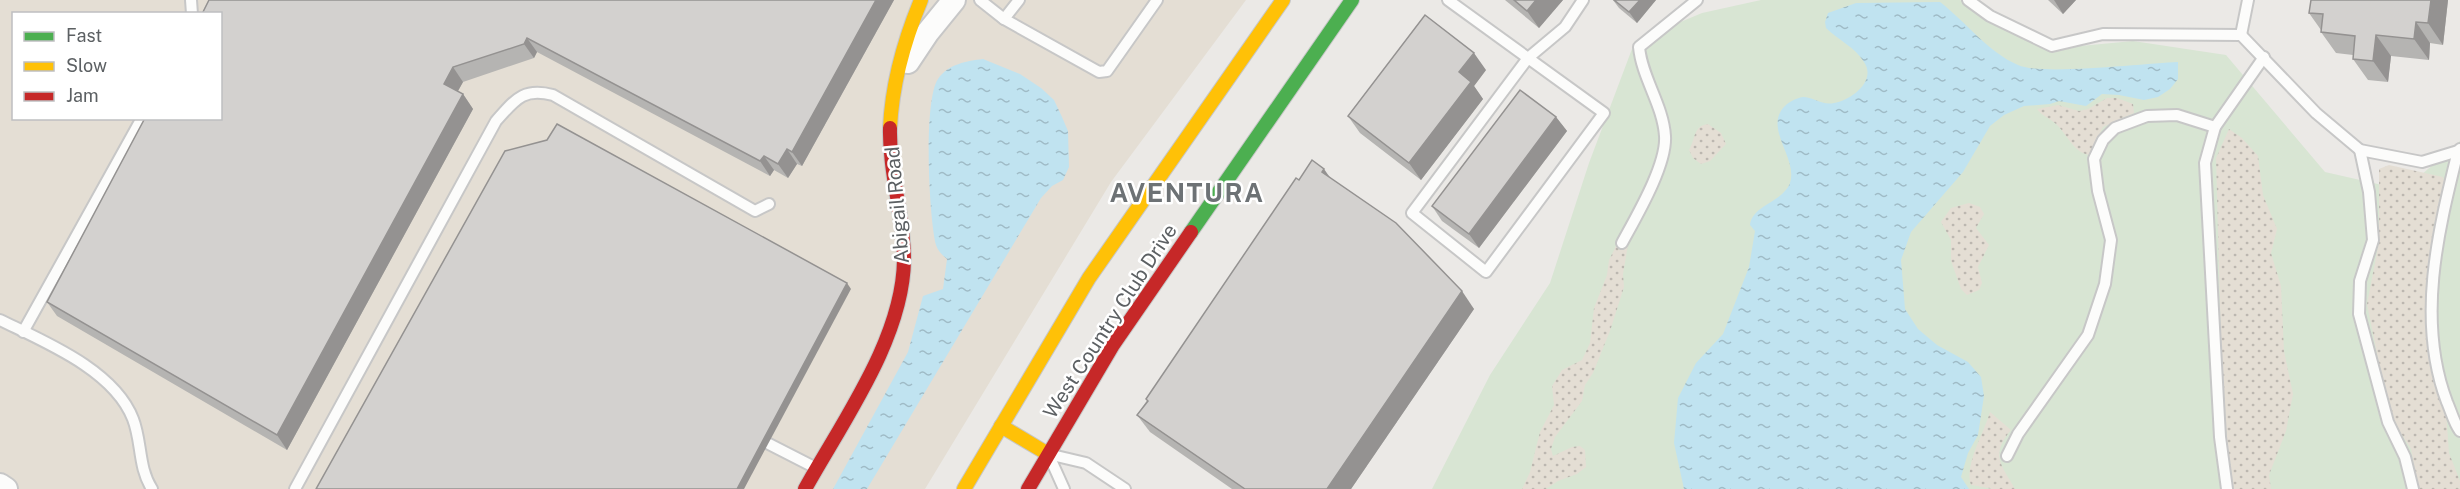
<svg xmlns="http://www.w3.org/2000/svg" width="2460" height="489" font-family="'Public Sans',sans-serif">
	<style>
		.commercial { fill: #e4ded4; fill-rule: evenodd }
		.green { fill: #d8e5d3 }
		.sand { fill: url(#sand-dots) }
		.water { fill: url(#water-ripples) }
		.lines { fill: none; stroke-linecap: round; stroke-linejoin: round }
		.lane-casing { stroke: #c7c7c7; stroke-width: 14 }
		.street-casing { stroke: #c7c7c7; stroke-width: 26 }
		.fast-casing { stroke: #c6c7c7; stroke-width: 16 }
		.slow-casing { stroke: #c6c7c7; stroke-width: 16 }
		.jam-casing { stroke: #c6c7c7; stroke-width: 16 }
		.lane { stroke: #fcfcfb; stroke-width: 10 }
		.street { stroke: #fcfcfb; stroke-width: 22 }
		.fast { stroke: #4caf50; stroke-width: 14 }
		.slow { stroke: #ffc107; stroke-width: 14 }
		.jam { stroke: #c62828; stroke-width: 14 }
		.wall { fill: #b5b4b2 }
		.shaded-wall { fill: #949291 }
		.building { fill: #d3d1cf; stroke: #949291; stroke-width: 1.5 }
		.labels { text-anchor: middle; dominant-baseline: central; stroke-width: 5; stroke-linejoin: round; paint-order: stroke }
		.street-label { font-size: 20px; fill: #5c6063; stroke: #fff }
		.district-label { font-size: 26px; font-weight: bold; letter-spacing: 1.5px; fill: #6d7275; stroke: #fff }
	</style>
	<defs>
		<pattern id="sand-dots" width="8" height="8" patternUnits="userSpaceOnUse" patternTransform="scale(1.5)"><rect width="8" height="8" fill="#e4ded4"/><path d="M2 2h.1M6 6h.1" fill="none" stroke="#bcb7b0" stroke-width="1.8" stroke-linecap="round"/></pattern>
		<pattern id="water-ripples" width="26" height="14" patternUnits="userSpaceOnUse" patternTransform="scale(1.5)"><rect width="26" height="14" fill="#c0e3f0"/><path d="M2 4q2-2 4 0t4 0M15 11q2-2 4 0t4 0" fill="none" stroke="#9fbbc6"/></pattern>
	</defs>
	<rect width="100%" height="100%" fill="#ebe9e6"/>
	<path class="commercial" d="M0,0H1246L1111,182L925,489H0ZM14,14H220V118H14Z"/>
	<path class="green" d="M1761,0H1960L2049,49L2133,41L2226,55L2325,172L2404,190L2460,141V489H1432L1490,375L1550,283L1589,163L1635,41L1702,13Z"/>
	<g class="sand">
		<path d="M2107,98H2117L2133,104L2134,113L2103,127L2089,155C2073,152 2067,134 2056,124C2050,118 2043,117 2037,109L2058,105L2079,111L2088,109Z"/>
		<path d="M1708,124L1721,133L1726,144L1710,161L1701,164L1693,158L1689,150C1696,138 1693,126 1708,124Z"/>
		<path d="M2229,129L2242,138L2258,156L2263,195L2277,229L2271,253L2281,286L2284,351L2293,394L2286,431L2269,475L2271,489H2231L2232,476L2227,442L2221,344L2216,158Z"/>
		<path d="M2389,165L2443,177L2445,183L2444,197L2434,224L2428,277L2426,317L2436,385L2446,411L2449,453L2460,481V489H2418L2411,449L2395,424L2378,359L2367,304L2379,242V169Z"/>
		<path d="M1969,203L1980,207L1984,214L1976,228L1989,245L1978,267L1982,283L1979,290L1967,295L1961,289L1951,261V240L1941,222L1951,208Z"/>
		<path d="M1617,244L1628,245L1623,274L1624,287L1610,331L1593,373L1585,385L1582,401L1555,437L1551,449L1553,456L1572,447L1580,446L1585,450L1586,467L1577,474L1558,481L1546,489H1522L1530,472L1540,432L1554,405L1552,386L1562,370L1582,360L1590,343L1594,308L1607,275L1609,260Z"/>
		<path d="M1990,412L2011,430C1990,455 2001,464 2015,489H1993L1971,485C1964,465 1984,433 1990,412Z"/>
	</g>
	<g class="water">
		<path d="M1940,2C1966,22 1988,52 2018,65C2042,76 2146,63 2178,62V79L2170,89L2158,97L2144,100L2119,95L2102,94L2086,106L2059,101L2050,104L2024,106L2004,115L1990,126L1963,172L1911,232L1901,260L1905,309L1918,329L1937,345L1968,362L1981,377L1984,396L1978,435L1968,453L1961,477L1969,489H1684L1674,443L1678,398L1696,363L1723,334L1749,267L1755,231L1750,225C1752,205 1783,202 1790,183C1798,159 1765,130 1783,108C1787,103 1796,98 1803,97C1813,97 1823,106 1834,103C1851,100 1877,81 1864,62C1855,47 1838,40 1826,28L1825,22L1828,13L1856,3Z"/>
		<path d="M983,59L1020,74L1041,88L1054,100L1062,117L1068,131L1069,167L1063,180L1052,186L1041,198L867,489H833L908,352L923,296L943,289L947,259C942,255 938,251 936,245C929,218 923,101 938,79C948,64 967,61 983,59Z"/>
	</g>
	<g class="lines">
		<g class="lane-casing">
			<g id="lane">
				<path d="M191,0L192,14"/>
				<path d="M980,0L1004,19L1099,72L1107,71L1157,0"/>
				<path d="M1448,0L1604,113L1486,272L1412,213L1528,58L1565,27L1583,0"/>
				<path d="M1968,0L1990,16L2052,46L2103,34L2241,35L2316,113L2360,150L2422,162L2458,151L2460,149"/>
				<path d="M1004,19L1019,0"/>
				<path d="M2241,35L2248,0"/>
				<path d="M2360,150L2369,192L2373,240L2360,281L2359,314L2388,422L2405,457L2413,489"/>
				<path d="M2458,151C2438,232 2416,320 2447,402C2451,411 2454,423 2460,431"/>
				<path d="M1622,243C1636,217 1667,165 1665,136C1663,105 1642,78 1639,47L1697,0"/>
				<path d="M0,320C45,342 114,370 133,419C142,442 138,467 152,489"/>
				<path d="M23,332L142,118"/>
				<path d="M769,444L814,467"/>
				<path d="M1052,455L1086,463L1125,489"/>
				<path d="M2007,456L2018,434L2088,335L2105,284L2111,240L2098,191L2094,159L2103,140L2115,128L2147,116L2177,115L2215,127"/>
				<path d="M1051,460L1064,489"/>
				<path d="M295,489L496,121C515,100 523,87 553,95L755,211L769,204"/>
				<path d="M2227,489L2220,437L2205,163L2215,127L2264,57"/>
			</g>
		</g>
		<g class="street-casing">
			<g id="street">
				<path d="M908,62L928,32L954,0"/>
				<path d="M0,485L6,489"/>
			</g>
		</g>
		<g class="fast-casing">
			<path id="fast" d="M1191,232L1352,0"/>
		</g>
		<g class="slow-casing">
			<g id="slow">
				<path d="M890,128C892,84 904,41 921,0"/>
				<path d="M1001,426L1048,454"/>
				<path d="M964,489L1089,278L1283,0"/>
			</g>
		</g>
		<g class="jam-casing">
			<g id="jam">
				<path d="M805,489C842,422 903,339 904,260C904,216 889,173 890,128"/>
				<path d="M1028,489L1113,345L1191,232"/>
			</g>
		</g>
		<use href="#lane" class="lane"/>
		<use href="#street" class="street"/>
		<use href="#fast" class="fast"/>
		<use href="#slow" class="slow"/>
		<use href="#jam" class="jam"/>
	</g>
	<g class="wall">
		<path d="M209,0H894L802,166L797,164L788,178L774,170L770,176L537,52L534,58L463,82L458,91L463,94L473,109L287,450L57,316L47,302Z"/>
		<path d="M1505,0H1563L1539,28Z"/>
		<path d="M1613,0H1656L1637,23L1619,8Z"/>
		<path d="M2048,0H2076L2063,14Z"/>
		<path d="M2448,0L2443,45L2430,43L2429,60L2391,56L2388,82L2368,80L2353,59V55L2336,53L2321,32V30L2309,13Z"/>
		<path d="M1486,70L1474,86L1483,99L1421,180L1360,133L1348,116Z"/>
		<path d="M1556,117L1567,131L1479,248L1442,221L1432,206Z"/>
		<path d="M1330,178L1474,309L1351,489H1232L1150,432L1137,415L1299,180Z"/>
	</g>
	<g class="shaded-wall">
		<path d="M876,0H894L802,166L792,152Z"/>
		<path d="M1536,0H1563L1539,28L1527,11Z"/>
		<path d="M1640,0H1656L1637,23L1629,12Z"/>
		<path d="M2054,0H2076L2063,14Z"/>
		<path d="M2431,0H2448L2443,45L2428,23Z"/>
		<path d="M2416,22L2430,43L2429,60L2414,39Z"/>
		<path d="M2376,35L2391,56L2388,82L2373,61Z"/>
		<path d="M527,38L537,52L534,58L524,44Z"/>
		<path d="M1474,53L1486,70L1474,86L1483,99L1421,180L1409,163L1459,72Z"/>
		<path d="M453,67L463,82L454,98L444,84Z"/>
		<path d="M463,94L473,109L287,450L277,435Z"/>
		<path d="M1556,117L1567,131L1479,248L1469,234Z"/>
		<path d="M787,149L797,164L788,178L778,164Z"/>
		<path d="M764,156L774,170L770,176L760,161Z"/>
		<path d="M1324,169L1336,186L1322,172Z"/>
		<path d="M847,283L851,289L744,489H737Z"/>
		<path d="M1462,291L1474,309L1351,489H1327Z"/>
	</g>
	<g class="building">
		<path d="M209,0H876L792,152L787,149L778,164L764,156L760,161L527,38L524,44L453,67L444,84L463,94L277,435L47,302L145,118H220V14H202Z"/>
		<path d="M1514,0H1536L1527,11Z"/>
		<path d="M1614,0H1640L1629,12Z"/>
		<path d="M2311,0H2431L2428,23L2416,22L2414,39L2376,35L2373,61L2353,59L2355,36L2321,32L2323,14L2309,13Z"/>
		<path d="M1425,15L1474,53L1459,72L1471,82L1409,163L1348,116Z"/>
		<path d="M1520,90L1556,117L1469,234L1432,206Z"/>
		<path d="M557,124L847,283L737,489H316L505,151L547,140Z"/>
		<path d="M1312,160L1324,169L1322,172L1396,223L1462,291L1327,489H1245L1137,415L1148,401L1146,399L1296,178L1299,180Z"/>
	</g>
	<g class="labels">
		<g class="street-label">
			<text transform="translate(897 205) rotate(-95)">Abigail Road</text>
			<text transform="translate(1110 321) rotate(-57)">West Country Club Drive</text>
		</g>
		<g class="district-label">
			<text x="1187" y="192">AVENTURA</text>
		</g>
	</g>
	<rect x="12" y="12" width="210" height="108" fill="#ffffff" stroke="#bebfc1" stroke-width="1.5"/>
	<rect x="24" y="32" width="30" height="9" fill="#4caf50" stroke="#bebfc1" stroke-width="1.5"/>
	<text x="66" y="42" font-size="18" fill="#5c6063">Fast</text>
	<rect x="24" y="62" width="30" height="9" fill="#ffc107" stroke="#bebfc1" stroke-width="1.5"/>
	<text x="66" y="72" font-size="18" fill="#5c6063">Slow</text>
	<rect x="24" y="92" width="30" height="9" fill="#c62828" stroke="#bebfc1" stroke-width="1.5"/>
	<text x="66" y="102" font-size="18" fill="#5c6063">Jam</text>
</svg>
